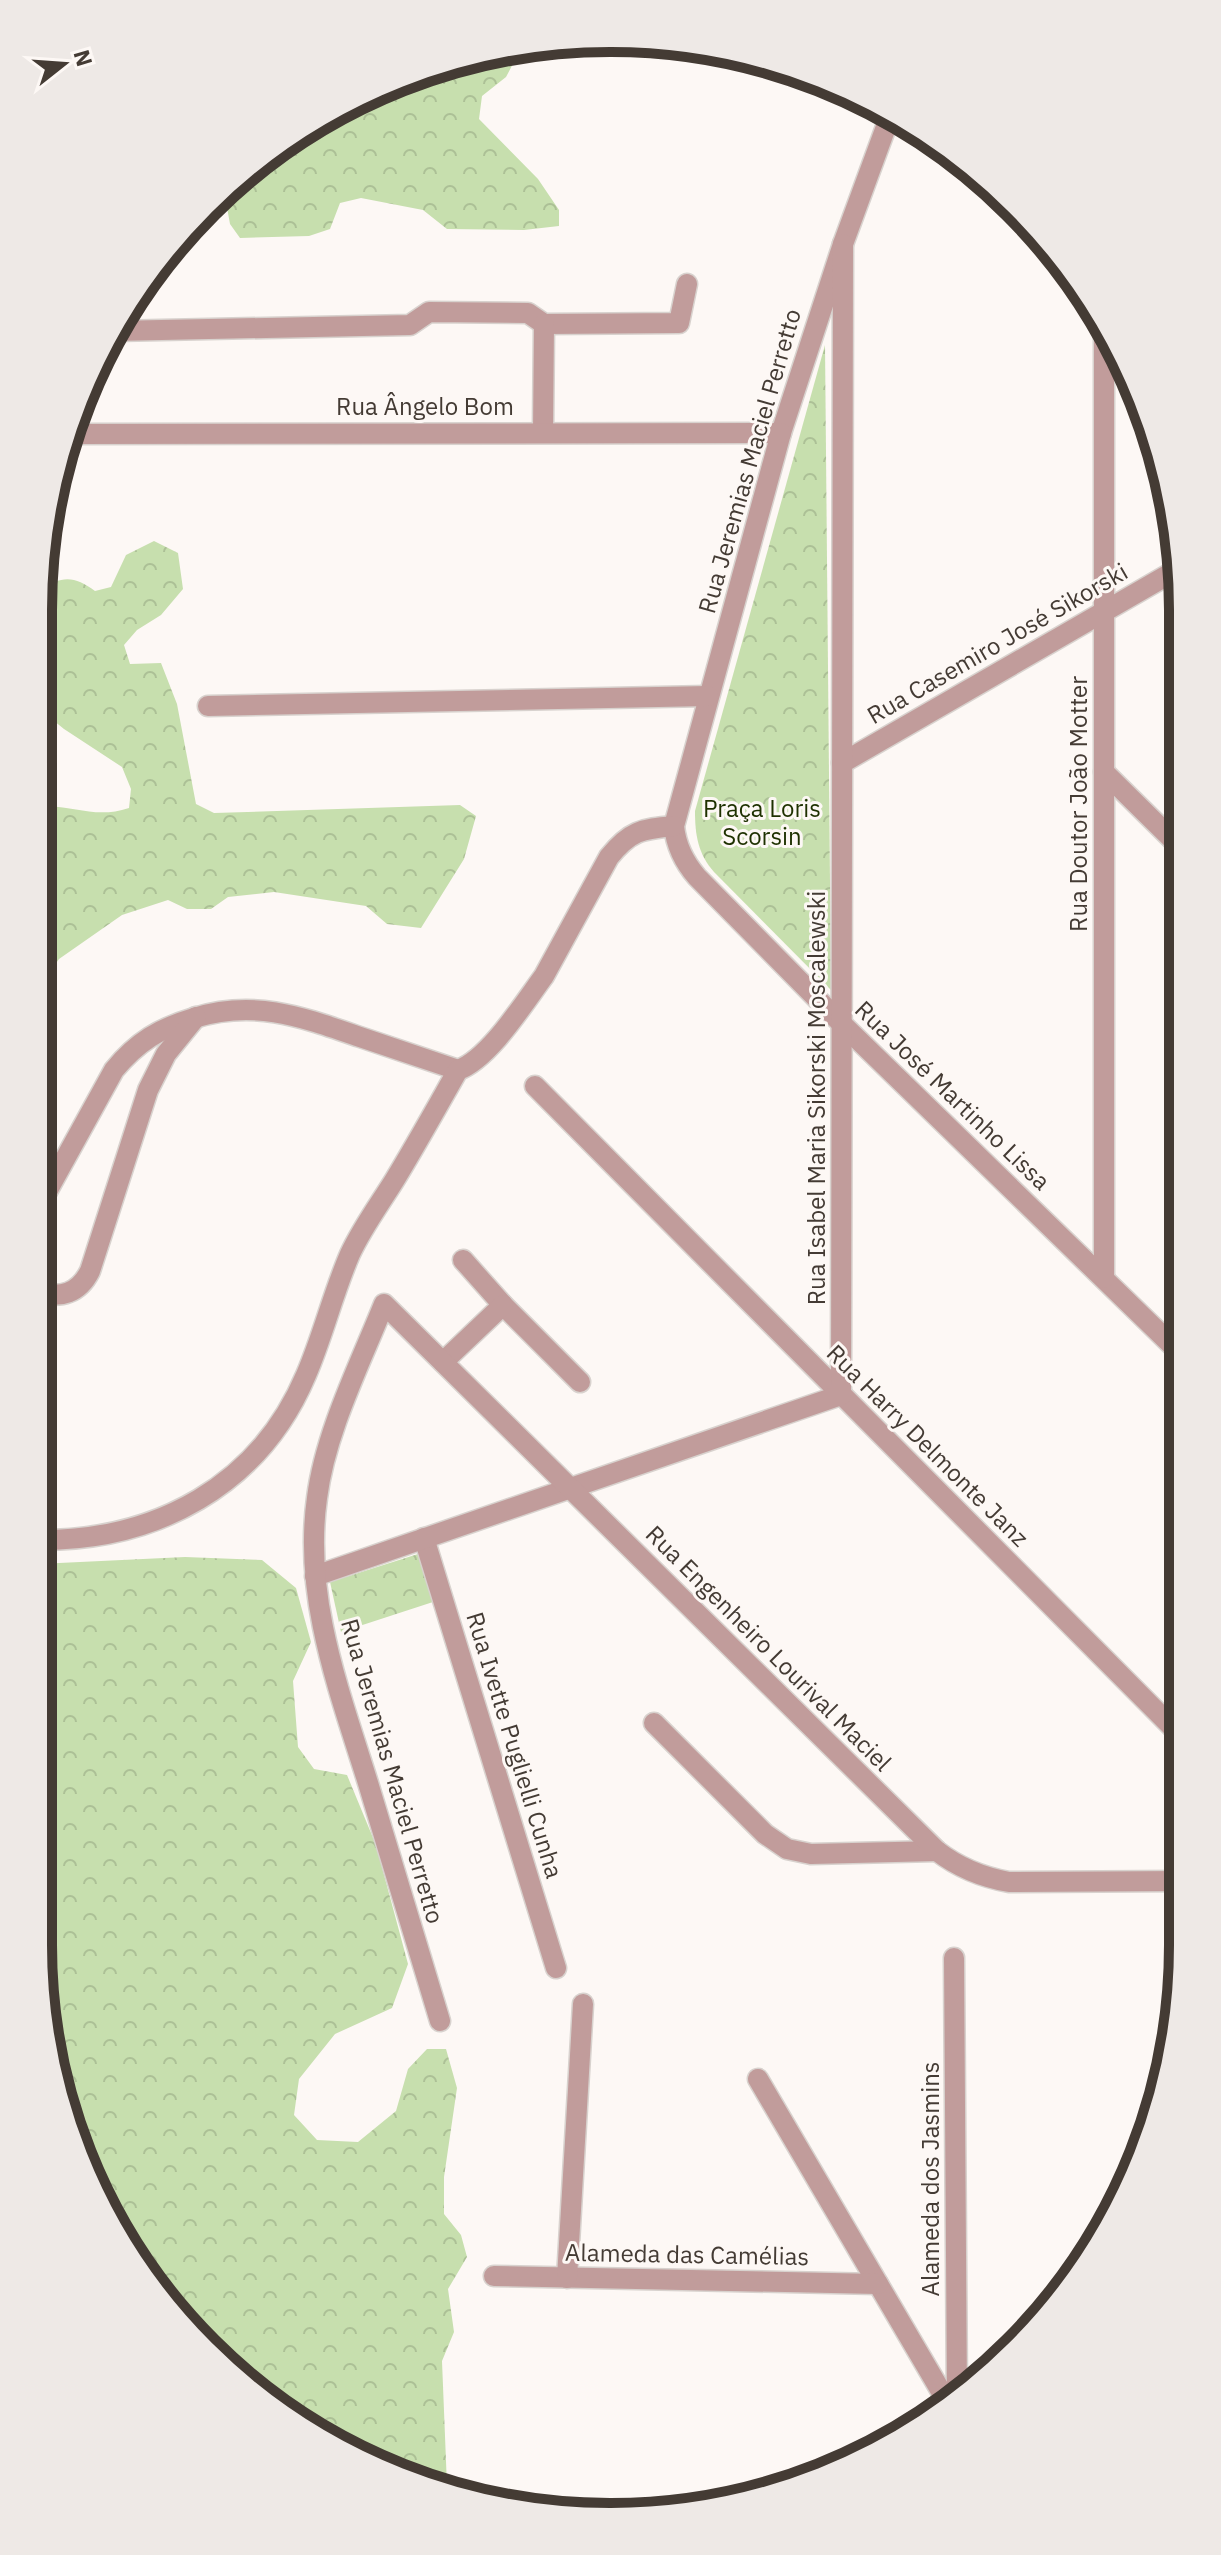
<svg xmlns="http://www.w3.org/2000/svg" width="1221" height="2555" font-family="'IBM Plex Sans',sans-serif">
	<style>
		.forest { fill: url(#forest-crowns) }
		.lines { fill: none; stroke-linecap: round; stroke-linejoin: round }
		.minor-casing { stroke: #d8d2ce; stroke-width: 23 }
		.minor { stroke: #c19c9b; stroke-width: 20 }
		.labels { text-anchor: middle; dominant-baseline: central; stroke-width: 6; stroke-linejoin: round; paint-order: stroke }
		.street-label { font-size: 24px; fill: #443b34; stroke: #fdf8f5 }
		.park-label { font-size: 24px; fill: #1e3100; stroke: #fdf8f5 }
		.rim { fill: none; stroke: #443b34; stroke-width: 10 }
	</style>
	<defs>
		<pattern id="forest-crowns" width="20" height="18" patternUnits="userSpaceOnUse" patternTransform="scale(2)"><rect width="20" height="18" fill="#c7dfae"/><path d="M2 6a3 3 0 1 1 6 0M12 15a3 3 0 1 1 6 0" fill="none" stroke="#acc096"/></pattern>
	</defs>
	<rect width="100%" height="100%" fill="#fdf8f5"/>
	<g class="forest">
		<path d="M508,48L516,58L506,77L482,96L479,119L538,179L559,210V226L524,230L447,229L423,210L361,198L340,203L330,229L309,236L240,238L230,224L224,191L293,134L392,81Z"/>
		<path d="M825,345L831,990L714,872C698,854 695,835 695,811Z"/>
		<path d="M154,541L178,553L183,589L161,615L137,630L124,645L130,664L161,663L177,704L196,804L214,813L460,805L476,816L464,859L421,928L387,924L366,906L274,892L228,897L211,909H187L168,900L122,915L59,959L38,989V807C72,803 93,820 129,808L131,789L122,767L64,729L38,708L40,590C62,575 75,576 95,591L111,587L126,555Z"/>
		<path d="M418,1554L433,1602L341,1632L330,1582Z"/>
		<path d="M185,1557L262,1560L296,1588L311,1642L293,1681L298,1747L314,1769L347,1775L376,1845L408,1964L392,2008L335,2034L299,2079L294,2115L317,2140L358,2142L396,2111L408,2069L427,2049H446L457,2088L444,2177V2214L461,2235L467,2257L448,2289L454,2332L442,2361L447,2486L324,2440L233,2375L157,2293L69,2129L38,1944V1564Z"/>
	</g>
	<g class="lines">
		<g class="minor-casing">
			<g id="minor">
				<path d="M890,116L843,244L781,433L674,826C676,846 684,862 697,877L842,1024L1181,1354"/>
				<path d="M114,331L410,325L429,312L528,313L544,324L679,323L687,284"/>
				<path d="M543,432L544,324"/>
				<path d="M69,434L781,433"/>
				<path d="M208,706L708,696"/>
				<path d="M842,763L1178,569"/>
				<path d="M1104,772L1179,846"/>
				<path d="M535,1086L1182,1737"/>
				<path d="M38,1208L114,1070C137,1042 160,1028 194,1018C255,999 302,1017 360,1037C393,1048 426,1059 458,1070"/>
				<path d="M463,1260L503,1305L580,1382"/>
				<path d="M1104,1278V330"/>
				<path d="M38,1292C61,1299 79,1293 90,1271L148,1090L166,1054L196,1017"/>
				<path d="M443,1362L503,1305"/>
				<path d="M424,1538L556,1968"/>
				<path d="M38,1540C156,1541 259,1486 306,1375C323,1336 333,1293 350,1254C362,1228 379,1205 394,1181C416,1145 437,1107 458,1070C489,1059 524,1003 544,976L609,857C630,831 641,829 674,826"/>
				<path d="M315,1576L841,1395L843,244"/>
				<path d="M654,1723L765,1834L787,1849L811,1854L937,1851"/>
				<path d="M954,1958L957,2400"/>
				<path d="M440,2021C416,1942 392,1862 368,1783C339,1690 303,1597 317,1498C325,1433 360,1364 384,1304L937,1851C959,1868 981,1877 1009,1882L1183,1881"/>
				<path d="M758,2079L949,2405"/>
				<path d="M494,2276L878,2284"/>
				<path d="M567,2278L583,2004"/>
			</g>
		</g>
		<use href="#minor" class="minor"/>
	</g>
	<g class="labels">
		<g class="street-label">
			<text x="425" y="406">Rua Ângelo Bom</text>
			<text transform="translate(749 461) rotate(-74)">Rua Jeremias Maciel Perretto</text>
			<text transform="translate(997 643) rotate(-30)">Rua Casemiro José Sikorski</text>
			<text transform="translate(1078 804) rotate(-90)">Rua Doutor João Motter</text>
			<text transform="translate(953 1095) rotate(44)">Rua José Martinho Lissa</text>
			<text transform="translate(816 1098) rotate(-90)">Rua Isabel Maria Sikorski Moscalewski</text>
			<text transform="translate(928 1445) rotate(45)">Rua Harry Delmonte Janz</text>
			<text transform="translate(769 1648) rotate(45)">Rua Engenheiro Lourival Maciel</text>
			<text transform="translate(515 1745) rotate(73)">Rua Ivette Puglielli Cunha</text>
			<text transform="translate(393 1771) rotate(74)">Rua Jeremias Maciel Perretto</text>
			<text transform="translate(930 2179) rotate(-90)">Alameda dos Jasmins</text>
			<text transform="translate(687 2254) rotate(1)">Alameda das Camélias</text>
		</g>
		<g class="park-label">
			<text x="762" y="808">Praça Loris<tspan x="762" dy="28">Scorsin</tspan></text>
		</g>
	</g>
	<path d="M0 0H1221V2555H0ZM610 52H611A558 558 0 0 1 1169 610V1945A558 558 0 0 1 611 2503H610A558 558 0 0 1 52 1945V610A558 558 0 0 1 610 52Z" fill="#eee9e6" fill-rule="evenodd"/>
	<path class="rim" d="M610 52H611A558 558 0 0 1 1169 610V1945A558 558 0 0 1 611 2503H610A558 558 0 0 1 52 1945V610A558 558 0 0 1 610 52Z"/>
	<g transform="translate(64 64) rotate(73)" stroke="#fdf8f5" stroke-width="6" paint-order="stroke">
	<path d="M0-6L14 30L0 20L-14 30Z" fill="#443b34"/>
	<text y="-12" font-size="22" font-weight="bold" text-anchor="middle" fill="#443b34">N</text>
	</g>
</svg>
